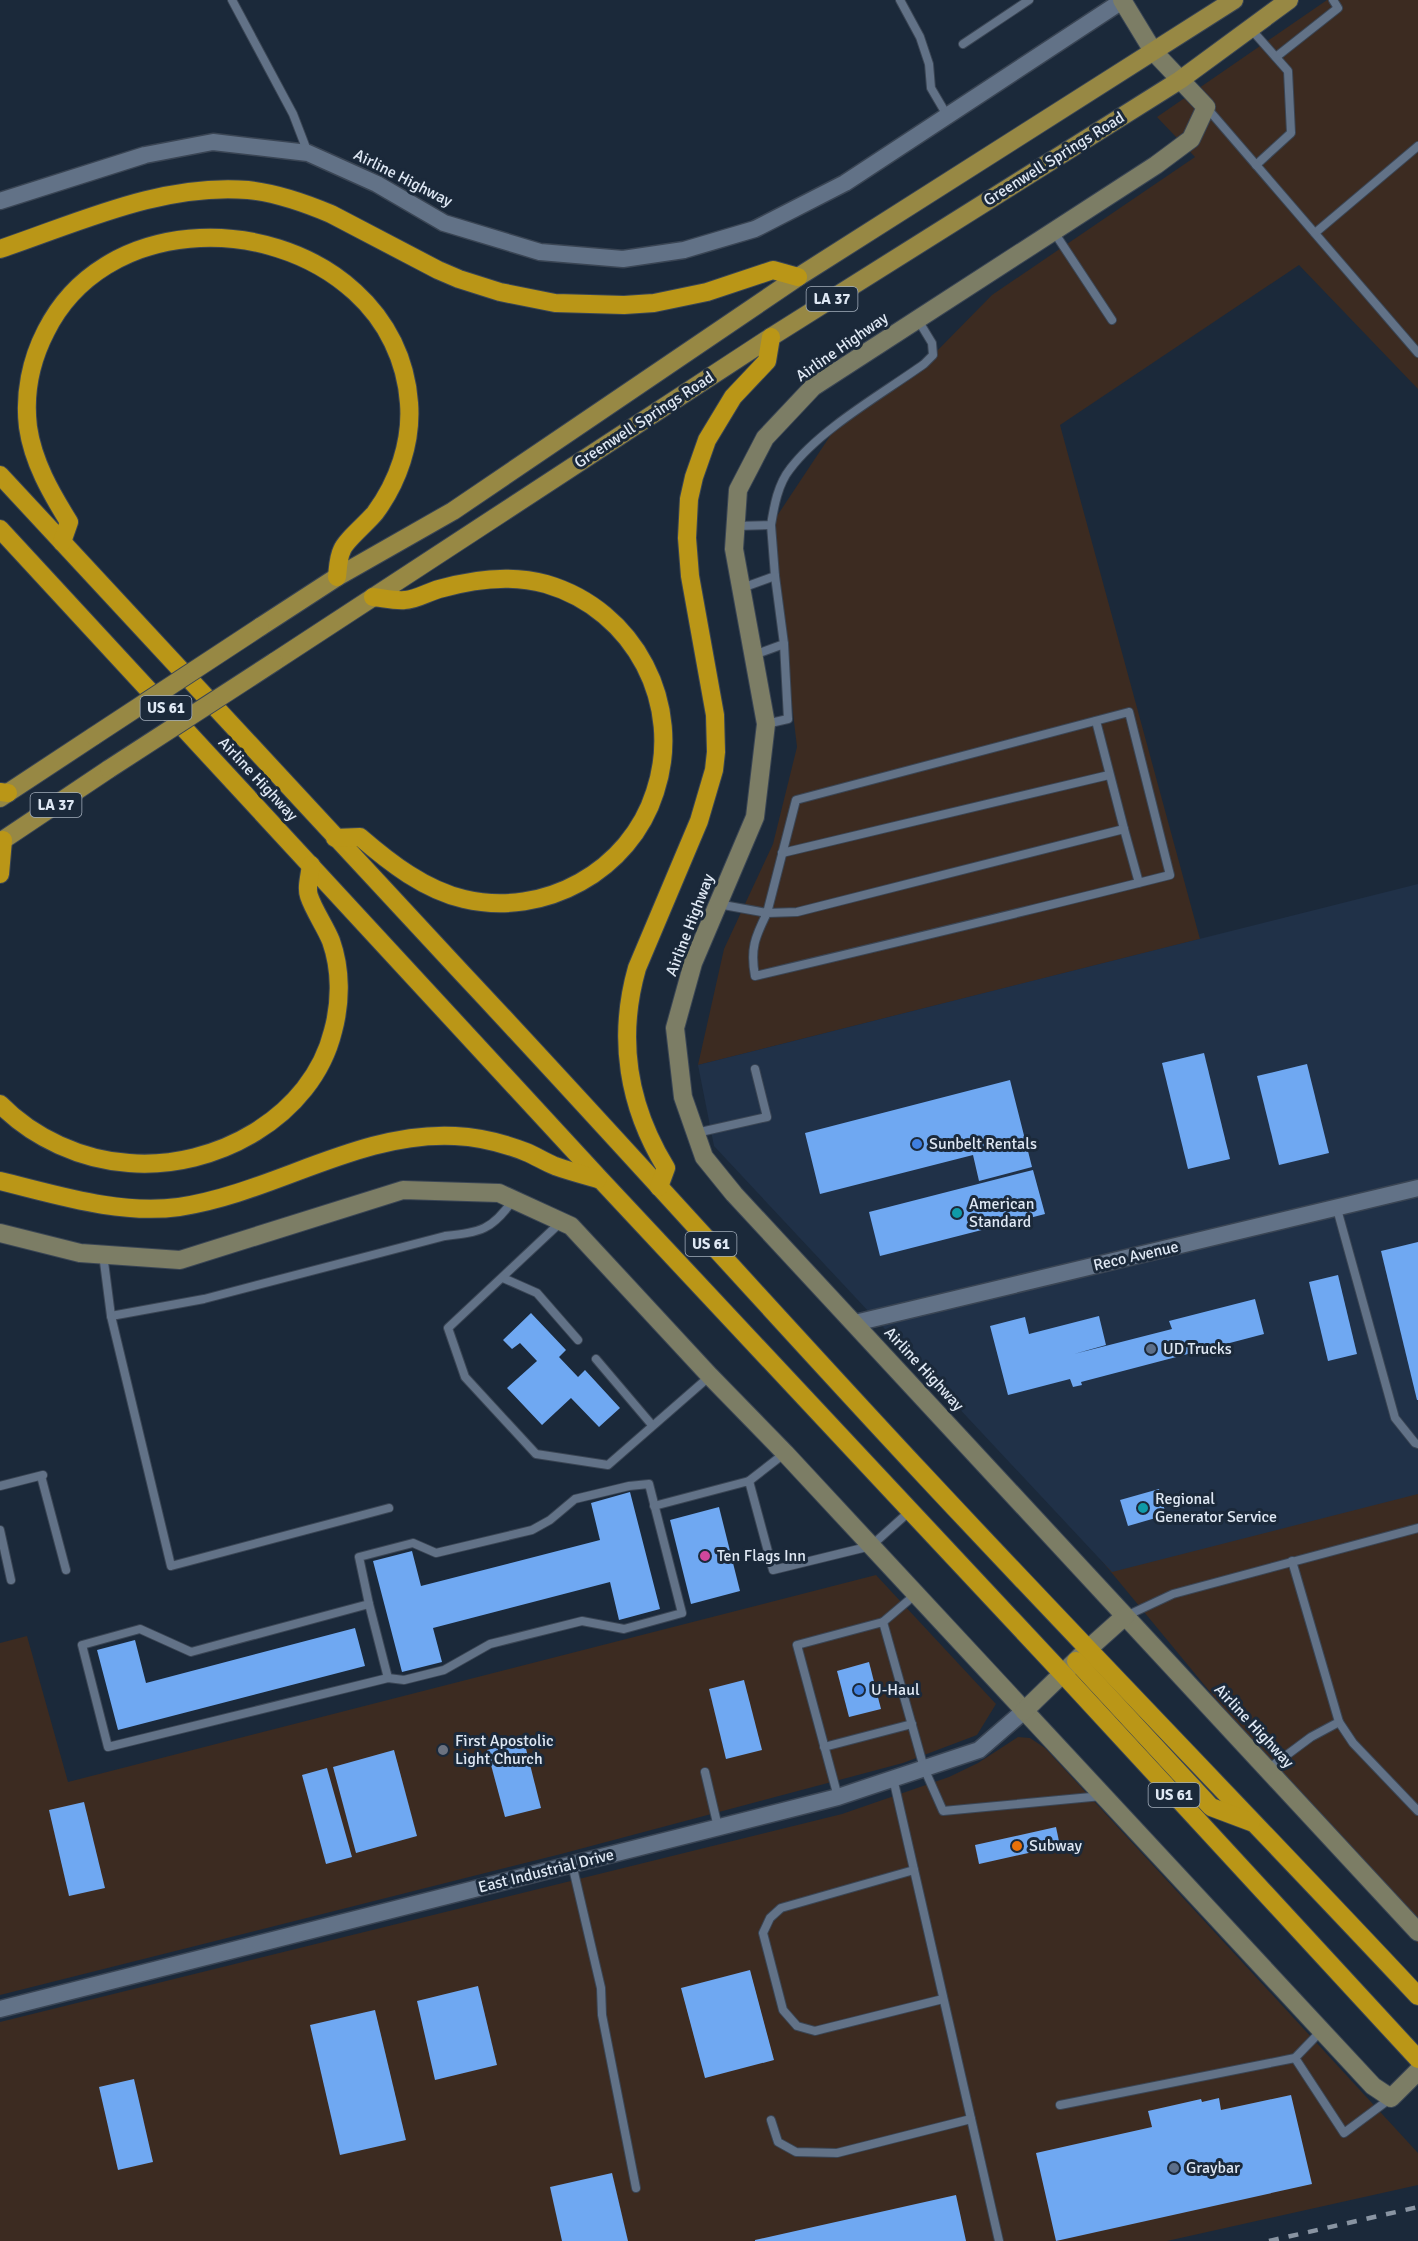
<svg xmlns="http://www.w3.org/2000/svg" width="1418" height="2241" font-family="Signika,sans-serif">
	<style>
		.commercial { fill: #3c2b21 }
		.built { fill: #203148 }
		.building { fill: #6fa8f2 }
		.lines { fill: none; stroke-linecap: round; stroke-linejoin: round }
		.lane-casing { stroke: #3a4554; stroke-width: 10 }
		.street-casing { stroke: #3a4554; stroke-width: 19 }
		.secondary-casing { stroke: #3a4554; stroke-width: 20 }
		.primary-casing { stroke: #3a4554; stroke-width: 20 }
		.highway-casing { stroke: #3a4554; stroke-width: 20 }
		.lane { stroke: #627287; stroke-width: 8 }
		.street { stroke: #627287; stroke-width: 16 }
		.secondary { stroke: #7c7d65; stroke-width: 18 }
		.primary { stroke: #978844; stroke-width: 18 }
		.highway { stroke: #ba9617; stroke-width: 18 }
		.rail { stroke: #8994a2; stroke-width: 4.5; stroke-dasharray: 10 10; stroke-linecap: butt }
		.primary-bridge-casing { stroke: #3a4554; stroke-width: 20; stroke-linecap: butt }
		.primary-bridge { stroke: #978844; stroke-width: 18 }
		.shop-dot { fill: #3f7fe0; stroke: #1b293a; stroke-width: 2 }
		.culture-dot { fill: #0f9aa8; stroke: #1b293a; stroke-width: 2 }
		.service-dot { fill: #5c6f8a; stroke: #1b293a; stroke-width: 2 }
		.hotel-dot { fill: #d1479c; stroke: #1b293a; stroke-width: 2 }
		.worship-dot { fill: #6b7280; stroke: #1b293a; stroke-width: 2 }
		.food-dot { fill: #e8710a; stroke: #1b293a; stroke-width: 2 }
		.labels { text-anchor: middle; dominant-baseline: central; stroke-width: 6; stroke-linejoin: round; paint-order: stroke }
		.shield { fill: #1b293a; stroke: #a4afbc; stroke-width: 1.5 }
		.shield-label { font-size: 15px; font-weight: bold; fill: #dfe8f4 }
		.street-label { font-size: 16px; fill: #dfe8f4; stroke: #1b293a }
		.poi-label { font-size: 16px; fill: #dfe8f4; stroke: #1b293a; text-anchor: start }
	</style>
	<rect width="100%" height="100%" fill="#1b293a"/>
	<g class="commercial">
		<path d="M1327,0H1418V389L1299,265L1060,425L1200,939L698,1065L724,949L773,844L797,747L771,525L838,424L933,355L992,295L1195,157L1157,117Z"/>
		<path d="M1418,1485V1944L1102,1561Z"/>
		<path d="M876,1575L996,1704L977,1735L903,1763L561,1854L0,1995V1643L27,1636L68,1782Z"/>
		<path d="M1018,1737L1030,1738L1045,1748L1418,2153V2185L1167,2241H0V2022L842,1814L949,1777L978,1763Z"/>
	</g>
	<path class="built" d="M1418,884V1494L1112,1572L714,1146L698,1065Z"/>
	<g class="building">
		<path d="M1204,1053L1230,1159L1188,1169L1162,1063Z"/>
		<path d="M1307,1064L1329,1153L1279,1165L1257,1076Z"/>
		<path d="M1010,1080L1032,1167L979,1181L973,1155L820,1194L805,1133Z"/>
		<path d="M1033,1170L1045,1214L880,1256L869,1212Z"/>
		<path d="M1418,1242V1400H1417L1381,1251Z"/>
		<path d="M1338,1275L1357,1354L1328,1361L1309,1282Z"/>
		<path d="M1255,1299L1264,1334L1081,1382L1082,1385L1073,1387L1070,1379L1008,1395L990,1326L1025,1317L1029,1334L1099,1316L1106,1345L1074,1354L1172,1329L1169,1321Z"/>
		<path d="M531,1313L566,1350L559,1357L578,1377L585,1370L620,1408L599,1427L571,1398L542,1425L507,1388L537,1361L520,1343L512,1349L503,1340Z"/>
		<path d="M1159,1489L1166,1515L1128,1526L1120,1500Z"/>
		<path d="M630,1492L660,1609L619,1620L610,1582L433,1628L442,1662L402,1672L373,1561L412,1551L421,1586L600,1540L591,1503Z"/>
		<path d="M719,1507L740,1591L691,1604L670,1520Z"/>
		<path d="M355,1628L365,1666L118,1730L97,1650L135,1640L146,1683Z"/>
		<path d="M869,1662L881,1709L849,1717L837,1671Z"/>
		<path d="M744,1680L762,1750L726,1759L709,1689Z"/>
		<path d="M524,1741L541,1808L505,1817L487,1750Z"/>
		<path d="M394,1750L417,1836L356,1853L333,1767Z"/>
		<path d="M327,1768L352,1857L326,1864L302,1775Z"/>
		<path d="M84,1802L105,1888L69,1896L49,1810Z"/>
		<path d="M1056,1827L1060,1846L979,1864L975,1845Z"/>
		<path d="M750,1970L774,2060L705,2078L681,1988Z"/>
		<path d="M478,1986L497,2065L435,2080L417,2001Z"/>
		<path d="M375,2010L406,2140L340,2155L310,2025Z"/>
		<path d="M134,2079L153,2162L118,2170L99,2087Z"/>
		<path d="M1291,2095L1312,2184L1056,2241L1036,2153L1152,2127L1148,2111L1201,2099L1202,2102L1219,2098L1221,2110Z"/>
		<path d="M612,2173L628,2241H562L550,2187Z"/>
		<path d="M956,2195L966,2241H755V2240Z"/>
	</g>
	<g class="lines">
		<g class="lane-casing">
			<g id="lane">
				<path d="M232,0L293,114L308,153"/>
				<path d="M900,0L920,37L929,64L931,88L948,117"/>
				<path d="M1250,28L1288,71L1291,133L1256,165"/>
				<path d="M963,44L1029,0"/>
				<path d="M1276,57L1338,8L1333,0"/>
				<path d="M1207,108L1418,353"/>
				<path d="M1054,232L1112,320"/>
				<path d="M1315,233L1418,146"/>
				<path d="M736,526L771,525C774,506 778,484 790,469C820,429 882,394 924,364L933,355L932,343L918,320"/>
				<path d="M742,588L775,576L771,525"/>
				<path d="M754,655L784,644L775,576"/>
				<path d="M1096,721L1124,829"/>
				<path d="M766,724L788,719L784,644"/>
				<path d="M782,853L1109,775"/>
				<path d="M718,904L767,913C755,937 750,949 755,976C894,943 1032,910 1170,875L1129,712L796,800L767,913L797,912L1124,829L1139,883"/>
				<path d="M696,1133L767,1117L755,1069"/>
				<path d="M1337,1209L1395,1418L1415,1443L1418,1444"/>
				<path d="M561,1222L448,1328L465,1377L536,1454L608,1465L710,1376"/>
				<path d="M103,1254L111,1316L204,1299L445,1236C481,1232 492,1230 513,1200"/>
				<path d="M503,1278L537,1293L578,1340"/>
				<path d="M111,1316L171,1566L389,1508"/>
				<path d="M596,1359L652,1425"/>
				<path d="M41,1476L66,1570"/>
				<path d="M749,1481L785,1453"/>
				<path d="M649,1484L682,1613L624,1629L582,1621L490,1644L444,1670L404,1680L388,1678L108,1747L82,1645L140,1629L191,1652L369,1604L359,1557L413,1543L436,1553L532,1530L550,1520L575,1499L629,1486Z"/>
				<path d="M0,1486L43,1475"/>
				<path d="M654,1506L749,1481L773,1570L871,1546L910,1511"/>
				<path d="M0,1530L11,1580"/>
				<path d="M369,1604L388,1678"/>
				<path d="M1126,1616L1173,1594L1418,1528"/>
				<path d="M883,1622L916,1594"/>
				<path d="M1339,1722L1353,1743L1418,1811"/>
				<path d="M824,1747L912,1724"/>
				<path d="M1268,1769L1311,1737L1339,1722L1292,1561"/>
				<path d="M705,1772L718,1827"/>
				<path d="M893,1778L999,2241"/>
				<path d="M838,1797L797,1645L883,1622L924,1768L943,1811L1102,1796"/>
				<path d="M572,1864L601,1988L602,2015L636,2188"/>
				<path d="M914,1870L781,1908L770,1918L763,1933L783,2010L797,2026L815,2031L943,1999"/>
				<path d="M1295,2058L1344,2133L1391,2098"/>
				<path d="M1060,2105L1295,2058L1322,2030"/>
				<path d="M771,2120L778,2142L796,2152L837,2153L971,2119"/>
			</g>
		</g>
		<g class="street-casing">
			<g id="street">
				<path d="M0,201L145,155L213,142L308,153L377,184L444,223L540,252L623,259L684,250L755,229L845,183L1122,1"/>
				<path d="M855,1323L1418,1188"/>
				<path d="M0,2009L838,1797L979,1750L1024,1711"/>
			</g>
		</g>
		<g class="secondary-casing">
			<g id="secondary">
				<path d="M1122,0L1153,51L1206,107L1191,139L1156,165L813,387L765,438L738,490L734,549L766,724L755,817L693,963L675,1028L683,1097L704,1157L734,1194L1418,1932"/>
				<path d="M0,1233L80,1253L180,1260L403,1190L499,1193L571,1226L710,1376L785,1453L1373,2086L1391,2098L1418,2071"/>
				<path d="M1024,1711L1087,1650L1125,1616"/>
			</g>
		</g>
		<g class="primary-casing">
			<g id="primary">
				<path d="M260,627L337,577L453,511L798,277L1234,0"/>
				<path d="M274,662L771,337L1180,80L1289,0"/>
				<path d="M0,798L94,736"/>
				<path d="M0,842L109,769"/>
			</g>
		</g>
		<g class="highway-casing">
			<g id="highway">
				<path d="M0,249C80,222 162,183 248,190C277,193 305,203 331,214L438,270L459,279L500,292L555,303L624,305L654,303L707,292L773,270L798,277"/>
				<path d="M0,475C154,641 308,807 462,973C617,1138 767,1307 922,1473C1086,1649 1254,1821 1418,1996"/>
				<path d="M0,529L600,1179L1063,1674L1418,2059"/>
				<path d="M62,542L69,522C51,493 33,462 28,427C24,394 31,360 46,331C103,217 268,212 355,292C387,321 406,360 409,403C412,442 398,482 375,513C367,523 345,541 342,550C338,558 338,569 337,577"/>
				<path d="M0,792L8,793"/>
				<path d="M335,838L360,837C390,863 425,890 464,899C544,918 630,871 655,792C684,705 635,610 546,584C511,574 474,579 439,589C428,592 415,600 405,600C395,601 383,598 373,597"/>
				<path d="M0,874L3,840"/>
				<path d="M0,1104C33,1138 82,1160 129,1163C215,1170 312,1117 333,1031C341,1002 341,969 331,941C325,926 314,911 309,896C306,888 310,874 311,865"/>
				<path d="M0,1181C58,1195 119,1215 179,1207C273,1193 359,1131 455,1136C480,1137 503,1143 526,1152C536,1156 545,1162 555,1166C569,1171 584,1175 598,1179"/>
				<path d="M659,1187L666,1168C628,1106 617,1038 637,968L699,821L714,770L716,752L715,715L690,576L687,538L689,499L694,477L707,440L733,397L767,361L771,337"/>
				<path d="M1076,1661L1211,1807L1251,1822"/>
			</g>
		</g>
		<use href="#lane" class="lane"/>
		<use href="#street" class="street"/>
		<use href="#secondary" class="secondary"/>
		<use href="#primary" class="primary"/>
		<use href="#highway" class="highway"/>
		<path class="rail" d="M1269,2241L1418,2207"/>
		<g class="primary-bridge-casing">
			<g id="primary-bridge">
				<path d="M94,736L260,627"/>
				<path d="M109,769L274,662"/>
			</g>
		</g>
		<use href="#primary-bridge" class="primary-bridge"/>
	</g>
	<g class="shop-dot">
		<circle cx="917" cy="1144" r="6"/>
		<circle cx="859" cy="1690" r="6"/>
	</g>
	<g class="culture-dot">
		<circle cx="957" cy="1213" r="6"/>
		<circle cx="1143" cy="1508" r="6"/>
	</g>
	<g class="service-dot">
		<circle cx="1151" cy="1349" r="6"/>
		<circle cx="1174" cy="2168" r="6"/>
	</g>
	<circle class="hotel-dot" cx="705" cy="1556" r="6"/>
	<circle class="worship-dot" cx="443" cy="1750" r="6"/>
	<circle class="food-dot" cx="1017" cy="1846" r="6"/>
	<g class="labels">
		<g class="shield">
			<rect x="806.5" y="287" width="51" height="24" rx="4.5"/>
			<rect x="140.5" y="696" width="51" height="24" rx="4.5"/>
			<rect x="30.5" y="793" width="51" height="24" rx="4.5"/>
			<rect x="685.5" y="1232" width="51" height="24" rx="4.5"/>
			<rect x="1148.5" y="1783" width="51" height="24" rx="4.5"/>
		</g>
		<g class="shield-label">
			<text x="832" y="299">LA 37</text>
			<text x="166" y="708">US 61</text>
			<text x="56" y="805">LA 37</text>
			<text x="711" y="1244">US 61</text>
			<text x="1174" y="1795">US 61</text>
		</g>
		<g class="street-label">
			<text transform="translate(1054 159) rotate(-32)">Greenwell Springs Road</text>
			<text transform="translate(403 178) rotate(27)">Airline Highway</text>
			<text transform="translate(842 347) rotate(-35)">Airline Highway</text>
			<text transform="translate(644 420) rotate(-33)">Greenwell Springs Road</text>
			<text transform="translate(258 779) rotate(47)">Airline Highway</text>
			<text transform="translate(690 925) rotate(-69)">Airline Highway</text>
			<text transform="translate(1136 1256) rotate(-13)">Reco Avenue</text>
			<text transform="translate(924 1369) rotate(47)">Airline Highway</text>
			<text transform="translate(1254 1726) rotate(47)">Airline Highway</text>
			<text transform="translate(546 1871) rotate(-14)">East Industrial Drive</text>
		</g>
		<g class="poi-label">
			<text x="929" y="1144">Sunbelt Rentals</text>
			<text x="969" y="1204">American<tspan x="969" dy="18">Standard</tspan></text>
			<text x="1163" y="1349">UD Trucks</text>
			<text x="1155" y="1499">Regional<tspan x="1155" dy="18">Generator Service</tspan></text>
			<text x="717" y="1556">Ten Flags Inn</text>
			<text x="871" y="1690">U-Haul</text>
			<text x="455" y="1741">First Apostolic<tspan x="455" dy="18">Light Church</tspan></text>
			<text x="1029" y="1846">Subway</text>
			<text x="1186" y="2168">Graybar</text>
		</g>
	</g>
</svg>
